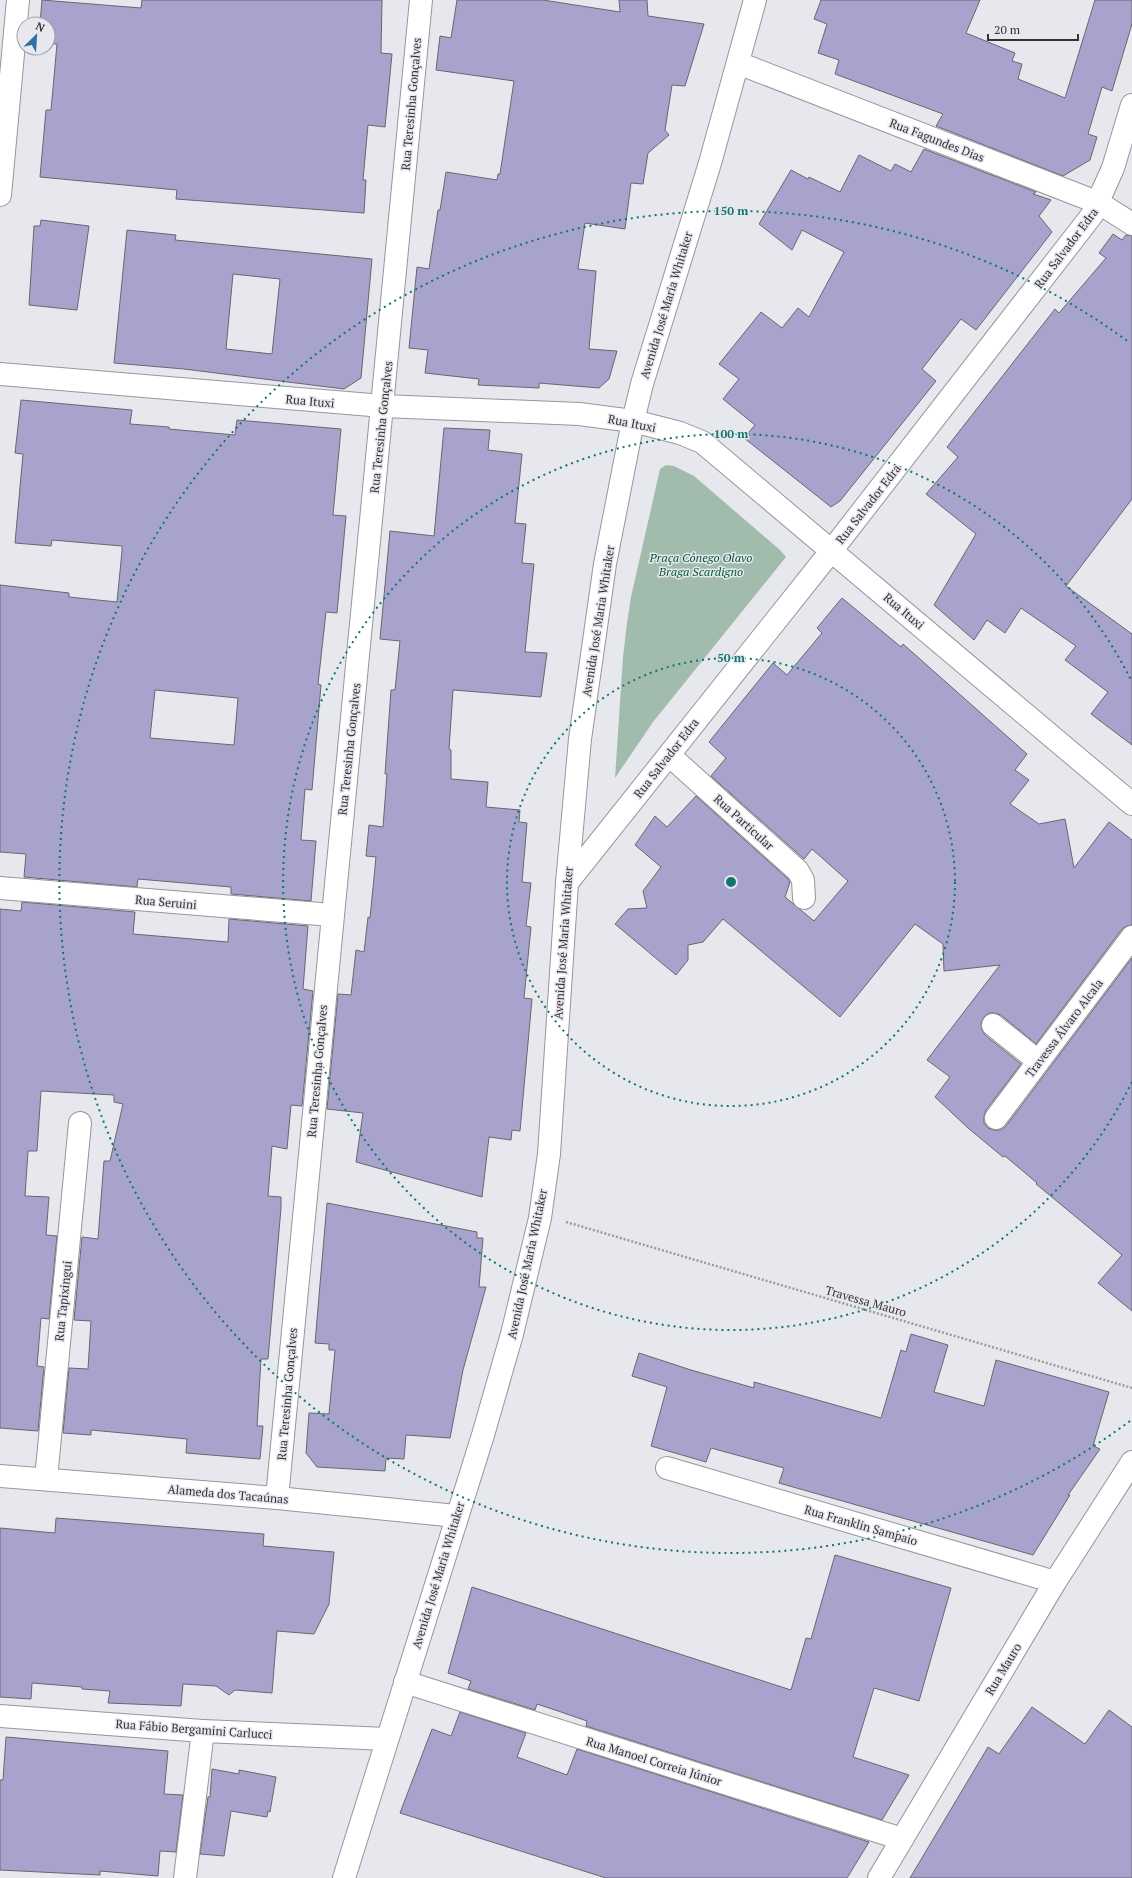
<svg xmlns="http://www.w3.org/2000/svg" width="1132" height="1878" font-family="'PT Serif',serif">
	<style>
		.green { fill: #a1bcad }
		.building { fill: #a8a3cd; stroke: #67676d; fill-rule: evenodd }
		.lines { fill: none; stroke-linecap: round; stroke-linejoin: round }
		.minor-casing { stroke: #96969c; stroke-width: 24 }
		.tertiary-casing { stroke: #96969c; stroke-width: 24 }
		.path { stroke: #9a9aa0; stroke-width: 2.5; stroke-dasharray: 2 2; stroke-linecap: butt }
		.minor { stroke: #fff; stroke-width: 22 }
		.tertiary { stroke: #fff; stroke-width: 22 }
		.ring { fill: none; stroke: #0f766e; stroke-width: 2; stroke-dasharray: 2 4 }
		.labels { text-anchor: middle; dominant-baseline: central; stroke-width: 3; stroke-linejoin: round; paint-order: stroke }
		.street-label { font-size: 12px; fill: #323235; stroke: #e7e7ee }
		.park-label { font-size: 12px; font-style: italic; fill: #025839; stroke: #e7e7ee }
		.centre { fill: #0f766e; stroke: #e7e7ee; stroke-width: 2 }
		.ring-label { font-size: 12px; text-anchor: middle; font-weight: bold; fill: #0f766e; stroke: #e7e7ee; stroke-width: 3; stroke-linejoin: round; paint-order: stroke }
	</style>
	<rect width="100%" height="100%" fill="#e7e7ee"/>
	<path class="green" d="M666,465L674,466L694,476L780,550L786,557L653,722L615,778L623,657L627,623L631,597L660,469Z"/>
	<g class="building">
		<path d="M42,0L141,8L142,0H382L381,53L392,54L385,127L368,125L363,180H366L364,213L176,199L177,190L40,177L46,110H51L57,44H48V24H40Z"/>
		<path d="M457,0H543L620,12L619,0H647L648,16L704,24L685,86L672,85L665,130L669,135L648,153L643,184L631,183L625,229L585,223L578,269L596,271L589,349L617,351L609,379L599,388L539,383V388L478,385L479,379L425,373L428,350L409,348L417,267L429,269L438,210H440L446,172L497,180L498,174H500L514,81L436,70L440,36L451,38Z"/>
		<path d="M821,0H980L966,33L1015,53L1012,61L1022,64L1018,79L1065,98L1095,0H1132V24L1112,91L1102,87L1088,134L1097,137L1090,160L1063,176L936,126L943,114L835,74L839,60L818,53L827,24L814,19Z"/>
		<path d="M924,149L1036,192L1033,194L1051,200L1039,216L1052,232L976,330L961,319L922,369L936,381L840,501L831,507L744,438L755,425L723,399L739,379L719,364L761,312L782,328L798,308L809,317L844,252L802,230L792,250L759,224L791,170L808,179L809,177L840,192L859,155L891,171L895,164L911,172Z"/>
		<path d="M41,220L89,226L77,310L29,305L34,226H40Z"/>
		<path d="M127,230L176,235L175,240L372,259L361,378L344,389L184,369L114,363ZM233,274L280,279L272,354L226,349Z"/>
		<path d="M1113,234L1122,240L1126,235L1132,236V499L1066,586L1132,634V745L1091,714L1108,692L1065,660L1076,646L1021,608L1005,633L987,620L974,640L934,605L976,534L926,494L958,457L947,447L1055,309L1059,313L1106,258L1099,253Z"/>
		<path d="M21,400L132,410L130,424L169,427V429L235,435L237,420L341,429L333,515L346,516L337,613L326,612L318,684L321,685L312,790L305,789L301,840L316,841L311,901L231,894V887L138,879L137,887L24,877L26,854L0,852V585L69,593V597L117,602L122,551V546L52,540L51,546L15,543L23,454L15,453ZM155,690L238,698L234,745L150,738Z"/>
		<path d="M444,428L490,430L488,450L522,454L515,523L526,524L522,563L534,564L525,652L547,653L541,697L453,690L449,749L451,750V779L488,782L486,807L520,810L519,822L527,823L522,882L531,883L526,926L531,927L524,998L532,999L520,1131L512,1130L511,1140L489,1137L482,1197L356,1162L363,1113L327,1109L338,994L351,995L356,950L364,952L368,917L370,918L376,857L366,856L369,825L383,827L387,774H385L391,690H395L400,641L380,639L390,531L434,536Z"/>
		<path d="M842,598L901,647L903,644L1027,754L1015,770L1029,780L1010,804L1039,824L1065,819L1074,868L1109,822L1132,840V925L1127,926L1122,929L1036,1044L1001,1015L995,1013H989L984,1017L981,1024L982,1030L985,1035L1021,1064L986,1110L984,1116V1123L988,1128L994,1130H1001L1006,1126L1132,958V1311L1098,1283L1122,1255L1047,1193L1036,1184L1037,1183L1005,1156L1003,1157L968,1128L935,1097L950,1077L927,1060L1000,965L944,971L943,944L915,924L840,1017L723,919L703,942L688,945V960L676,975L615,924L628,909L647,908L643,891L661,867L635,845L655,816L667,827L696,796L788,879L790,882L785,897L814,921L848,881L812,849L804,859L711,776L726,758L709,742L773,663L787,675L822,633L817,628Z"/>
		<path d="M22,902L135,912L133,934L228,942L229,919L308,926L303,989L313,991L302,1106L291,1105L287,1149L272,1146L268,1196L281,1197V1208L268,1359H261L257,1426H263L260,1459L186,1453L187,1439L91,1430V1435L63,1433L69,1368L88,1369L91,1321L74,1320L82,1237L98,1239L104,1161H110L123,1104L114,1102V1095L41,1091L37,1151H28L25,1196L49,1197L46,1235L57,1236L49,1319L41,1318L37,1366L44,1367L38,1431L0,1428V909L21,911Z"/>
		<path d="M327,1203L477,1232V1238H483L479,1287H486L463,1370L450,1438L406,1435L404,1459L386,1458L385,1471L317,1467L306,1453L309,1413L329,1414L335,1350H329V1344L315,1343Z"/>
		<path d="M911,1334L948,1345L934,1392L984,1406L996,1360L1109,1392L1093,1446L1100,1449L1068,1495H1070L1033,1555L779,1483L784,1468L711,1448L706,1462L651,1446L667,1387L632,1376L639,1353L691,1370L754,1388V1382L881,1418L901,1350L906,1352Z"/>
		<path d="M56,1518L264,1534L263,1546L334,1552L329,1604L314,1634L277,1631L272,1693L235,1690L229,1695L216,1686L183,1684L181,1706L108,1703L110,1691L82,1689V1687L32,1683L31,1699L0,1697V1528L55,1533Z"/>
		<path d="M835,1555L951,1588L919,1701L874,1688L853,1757L909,1775L882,1820L586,1726L587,1721L561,1712L537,1704L535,1710L468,1689L471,1681L448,1673L472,1587L791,1690L806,1638L811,1639Z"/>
		<path d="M1032,1707L1085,1744L1109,1710L1132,1727V1878H910L988,1747L999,1754Z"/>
		<path d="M460,1712L526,1733L517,1757L567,1775L577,1749L869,1842L847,1878H606L400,1813L432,1729L451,1736Z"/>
		<path d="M6,1737L168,1751L164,1794L183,1795L176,1852L160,1851L158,1876L100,1871V1875L0,1870V1780H3Z"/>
		<path d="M212,1769L239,1774V1770L276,1777L270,1812L268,1811L267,1817L231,1811L224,1856L200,1854L208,1797H210Z"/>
	</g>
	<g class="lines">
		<g class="minor-casing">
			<g id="minor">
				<path d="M0,195L18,0"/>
				<path d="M0,374L383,406L579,414L633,421L680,433L702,442L708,447L1132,804"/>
				<path d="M669,755L798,871L803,880L804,898"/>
				<path d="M567,883L832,550L1092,215L1113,168L1132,105"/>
				<path d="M0,888L332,915"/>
				<path d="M993,1025L1038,1061"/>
				<path d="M996,1118L1132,937"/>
				<path d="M667,1468L1055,1582"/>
				<path d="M0,1476L277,1498L456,1516"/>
				<path d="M46,1479L80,1123"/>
				<path d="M277,1498L421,0"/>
				<path d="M405,1682L902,1839"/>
				<path d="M0,1716L203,1731L387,1739"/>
				<path d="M185,1878L203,1731"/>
			</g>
		</g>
		<g class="tertiary-casing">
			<g id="tertiary">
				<path d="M738,63L1099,203L1132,224"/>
				<path d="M344,1878L483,1435L512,1334L540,1218L549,1154L567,883L580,739L605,564L633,421L642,384L710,163L755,0"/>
				<path d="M879,1878L1055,1582L1132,1462"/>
			</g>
		</g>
		<path class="path" d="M566,1222L1132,1388"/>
		<use href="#minor" class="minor"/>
		<use href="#tertiary" class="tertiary"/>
	</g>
	<g class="ring">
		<circle cx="731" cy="882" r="224"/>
		<path d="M1132 1082A448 448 0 1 1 1132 682"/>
		<path d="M1130 1421A671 671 0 1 1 1130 343"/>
	</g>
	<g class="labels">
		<g class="street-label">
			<text transform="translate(411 104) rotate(-85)">Rua Teresinha Gonçalves</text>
			<text transform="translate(937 140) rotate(21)">Rua Fagundes Dias</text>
			<text transform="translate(1066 248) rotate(-53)">Rua Salvador Edra</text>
			<text transform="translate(666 305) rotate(-73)">Avenida José Maria Whitaker</text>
			<text transform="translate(310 401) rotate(5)">Rua Ituxi</text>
			<text transform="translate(632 423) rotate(11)">Rua Ituxi</text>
			<text transform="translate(381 427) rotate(-84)">Rua Teresinha Gonçalves</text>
			<text transform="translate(868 504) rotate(-52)">Rua Salvador Edra</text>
			<text transform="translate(904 611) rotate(40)">Rua Ituxi</text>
			<text transform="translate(598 621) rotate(-81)">Avenida José Maria Whitaker</text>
			<text transform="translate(349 749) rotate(-84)">Rua Teresinha Gonçalves</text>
			<text transform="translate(666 758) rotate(-52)">Rua Salvador Edra</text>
			<text transform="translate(744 822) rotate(42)">Rua Particular</text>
			<text transform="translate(166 902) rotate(5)">Rua Seruini</text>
			<text transform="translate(563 943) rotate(-86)">Avenida José Maria Whitaker</text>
			<text transform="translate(1064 1028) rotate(-53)">Travessa Álvaro Alcala</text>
			<text transform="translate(317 1071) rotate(-85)">Rua Teresinha Gonçalves</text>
			<text transform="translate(527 1264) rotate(-78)">Avenida José Maria Whitaker</text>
			<text transform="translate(63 1301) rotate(-84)">Rua Tapixingui</text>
			<text transform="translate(866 1301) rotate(16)">Travessa Mauro</text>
			<text transform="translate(287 1394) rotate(-85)">Rua Teresinha Gonçalves</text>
			<text transform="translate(228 1494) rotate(5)">Alameda dos Tacaúnas</text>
			<text transform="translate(861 1525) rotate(16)">Rua Franklin Sampaio</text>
			<text transform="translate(438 1575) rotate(-73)">Avenida José Maria Whitaker</text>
			<text transform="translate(1003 1669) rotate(-59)">Rua Mauro</text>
			<text transform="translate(194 1729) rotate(4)">Rua Fábio Bergamini Carlucci</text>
			<text transform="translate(654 1761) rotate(17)">Rua Manoel Correia Júnior</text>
		</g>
		<g class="park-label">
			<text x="701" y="557">Praça Cônego Olavo<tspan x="701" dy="14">Braga Scardigno</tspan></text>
		</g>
	</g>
	<circle cx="731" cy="882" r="6" class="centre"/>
	<g class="ring-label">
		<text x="731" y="215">150 m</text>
		<text x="731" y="438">100 m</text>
		<text x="731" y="662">50 m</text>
	</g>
	<g transform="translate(36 36) rotate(25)"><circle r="19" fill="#e7e7ee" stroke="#9f9fa4"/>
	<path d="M0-3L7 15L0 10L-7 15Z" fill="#2a71a5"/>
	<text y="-6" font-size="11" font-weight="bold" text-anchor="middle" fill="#323235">N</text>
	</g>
	<path d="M988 34v6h90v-6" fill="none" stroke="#323235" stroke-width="2"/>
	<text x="994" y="34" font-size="12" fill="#323235" stroke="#e7e7ee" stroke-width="3" paint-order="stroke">20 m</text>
</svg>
